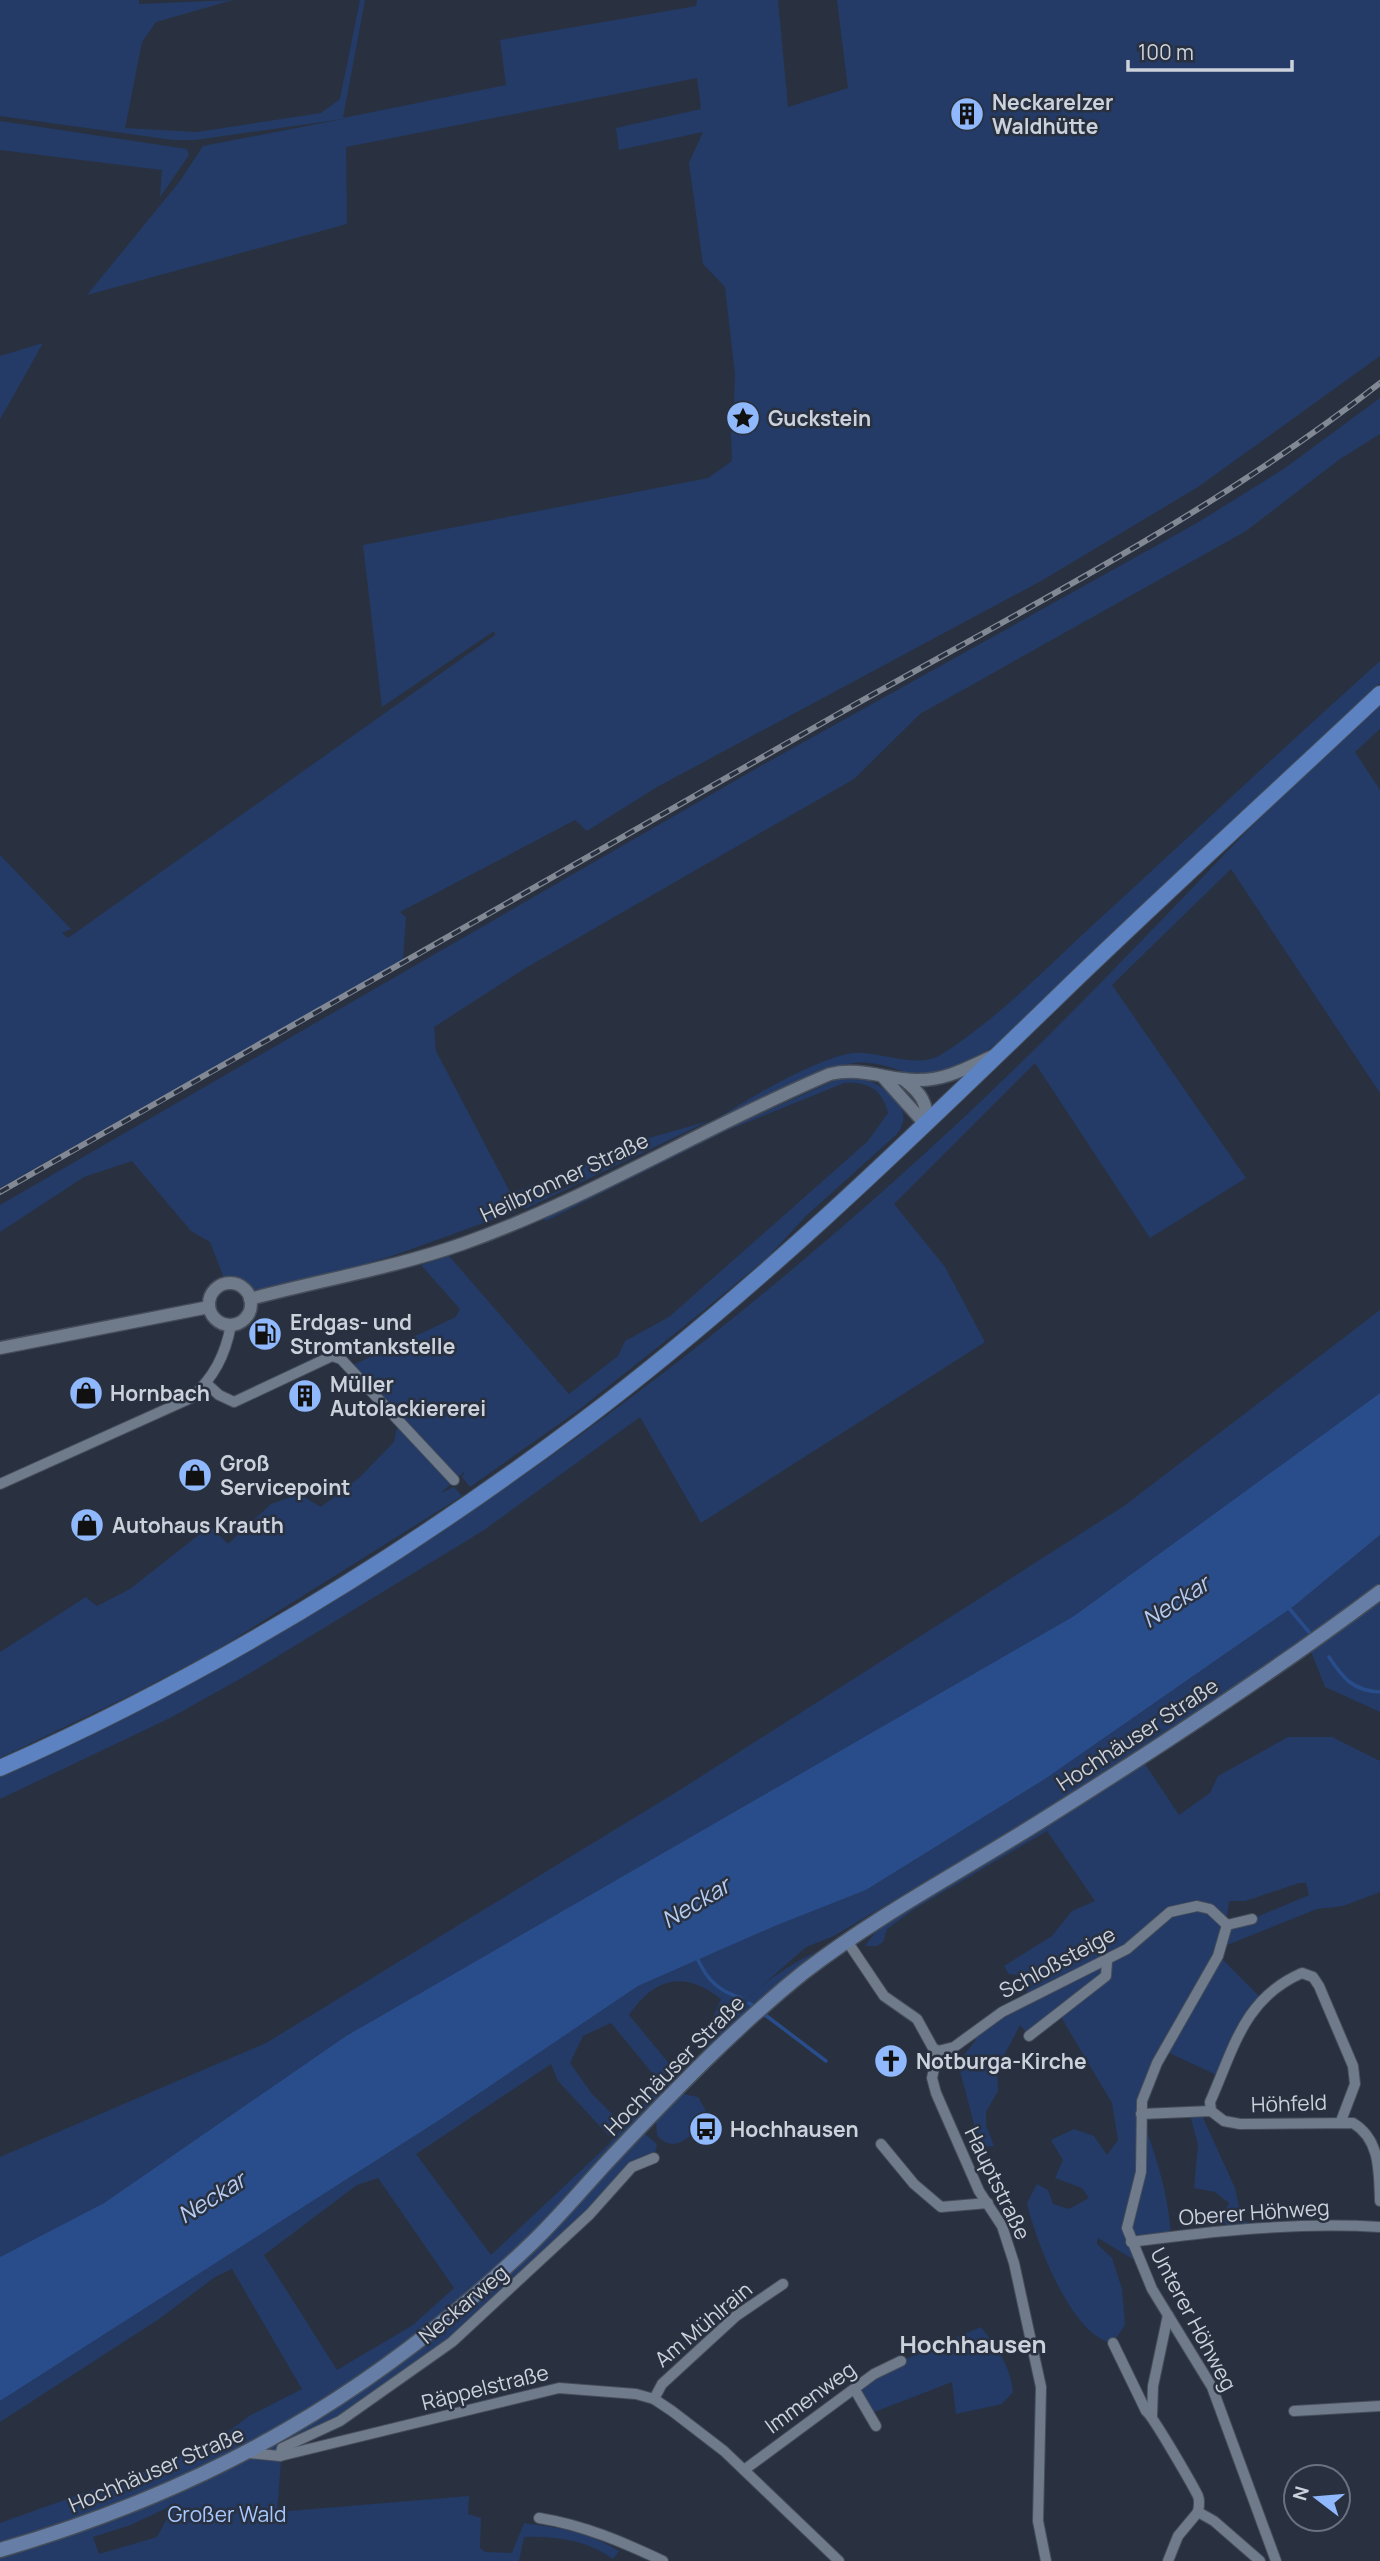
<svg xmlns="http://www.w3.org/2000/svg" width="1380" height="2561" font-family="Manrope,sans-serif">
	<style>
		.green { fill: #233b66; fill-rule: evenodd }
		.water { fill: #294d8b }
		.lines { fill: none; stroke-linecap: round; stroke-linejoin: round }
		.stream { stroke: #294d8b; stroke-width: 3.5 }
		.minor-casing { stroke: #454d59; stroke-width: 12 }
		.tertiary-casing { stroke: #454d59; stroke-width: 15 }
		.secondary-casing { stroke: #454d59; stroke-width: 17 }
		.primary-casing { stroke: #454d59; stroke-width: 18 }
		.minor { stroke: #6f7a8b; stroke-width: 10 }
		.tertiary { stroke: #6f7a8b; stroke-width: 12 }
		.secondary { stroke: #667ea6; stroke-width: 14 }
		.primary { stroke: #5c82c1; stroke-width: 16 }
		.rail-casing { stroke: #828995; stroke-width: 6 }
		.rail { stroke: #293140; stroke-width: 3.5; stroke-dasharray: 10; stroke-linecap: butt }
		.labels { text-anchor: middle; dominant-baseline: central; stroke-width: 5; stroke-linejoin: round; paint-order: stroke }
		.poi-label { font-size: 21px; font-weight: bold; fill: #ccd2dc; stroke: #293140; text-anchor: start }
		.street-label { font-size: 21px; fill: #ccd2dc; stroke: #293140 }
		.park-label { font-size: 21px; fill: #a7c8ff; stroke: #293140 }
		.water-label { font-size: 23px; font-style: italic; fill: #b5cbf0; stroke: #293140 }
		.quarter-label { font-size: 24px; font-weight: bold; fill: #ccd2dc; stroke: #293140 }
	</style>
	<rect width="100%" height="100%" fill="#293140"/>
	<g class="green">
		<path d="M0,0H139V4L233,0L156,22L142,42L125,128L197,132L321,113L340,99L360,0H365L343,118L506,85L500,40L696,6L697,0H778L788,107L848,88L837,0H1380V356L1198,487L1041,581L657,787L587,831L575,820L400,912L406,917L403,960L0,1188V855L71,929L62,933L68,938L495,635L494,631L382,707L363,545L708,478L732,461L731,433L737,402H734L735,375L725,287L703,264L689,163L703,132L619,150L616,128L701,109L697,78L346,147L347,224L87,295L180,181L203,146L343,119L195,140H173L0,116Z"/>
		<path d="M0,121L187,149L189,155L160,197L162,170L0,150Z"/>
		<path d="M43,343L6,409L0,419V356Z"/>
		<path d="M1380,398V434L1340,459L1246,531L920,714L854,779L524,969L434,1027L436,1051L511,1194L541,1182L548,1195L580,1182L579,1167L624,1145L709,1121L525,1209L512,1196L517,1211L395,1255L250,1299L239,1285L226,1283L210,1242L191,1231L132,1161L84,1177L0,1232V1205L759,767L1197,523L1285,468Z"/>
		<path d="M1380,661V683L996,1044C969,1063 940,1083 907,1073C890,1067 873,1061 854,1063C809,1069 765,1099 725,1119L720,1117C749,1098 821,1056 854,1053C880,1051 918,1070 942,1054C999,1018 1046,968 1095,923C1190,836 1284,747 1380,661Z"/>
		<path d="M1380,706V729L1355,752L1380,790V1093L1231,869L1112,985L1246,1178L1150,1238L1035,1063L894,1204L945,1267L985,1342L701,1523L640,1417L484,1530L247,1675L170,1718L0,1799V1777C355,1614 673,1388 959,1122C1049,1038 1135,948 1220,859C1271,805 1327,756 1380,706Z"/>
		<path d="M860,1077C883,1085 918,1107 897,1134L807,1215L768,1257L698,1315L576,1412L470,1487L462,1477L465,1471L441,1493L454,1487L462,1496L212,1653L131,1695L0,1758V1652L86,1597L97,1606L130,1589L210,1526L228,1544L271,1504L299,1494L321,1507L360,1477L394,1442L399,1419L353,1365L456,1317L460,1309L421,1265L449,1256L569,1394L618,1356L625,1341L669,1317L868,1141L888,1113C883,1090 868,1081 844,1083L728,1130L546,1221L543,1218L727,1129L840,1078Z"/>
		<path d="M1380,1310V1393L1074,1616L346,2036L104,2203L0,2257V2157L266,2043L475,1915L675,1793L1124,1506Z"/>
		<path d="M1380,1535V1712L1325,1687L1306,1639L951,1871H943L834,1936L806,1947L705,2036L721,1999C685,1970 655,1977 629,2015L672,2067L658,2080L611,2023L583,2036L570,2063L592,2094L620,2122L609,2136L558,2081L551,2064L416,2154L491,2255L605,2148L663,2082C695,2071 714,2034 736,2010C757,1987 787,1966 815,1952L758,2003L639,2129L657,2144L654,2158L632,2167L515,2287L384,2392L282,2448L277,2512L469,2496L468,2514L481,2518L480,2548L485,2552L512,2553L524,2523C564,2529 583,2530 619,2551L613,2559C588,2540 555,2536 524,2537L519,2561H0V2523L140,2473L229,2431L249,2416L302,2389L232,2269L215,2277L159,2319L0,2422V2401L441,2119L638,1986L775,1926L866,1890L1045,1779L1294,1606ZM378,2178L454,2288L413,2325L337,2370L264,2255L357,2185ZM175,2504L157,2537L99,2554L93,2537L131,2525Z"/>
		<path d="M1288,1737H1332L1380,1761V1892L1343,1906L1317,1909L1222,1947L1219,1956L1262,1999L1221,2077L1165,2051L1141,2114C1155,2154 1169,2194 1171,2237L1131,2242L1141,2264L1098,2238L1097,2244L1112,2258L1122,2289L1125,2325L1113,2343C1072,2338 1035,2239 1027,2203L1037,2184L1048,2190L1053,2204L1069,2209L1089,2198L1082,2188L1055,2178L1063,2160L1051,2140L1074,2129L1094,2136L1107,2155L1118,2140L1112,2103L1058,2012L1029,2036L1020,2025L997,2069L998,2091L986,2112V2125L994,2146L984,2147L975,2128L958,2063L975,2041L981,2026L1020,2003L1027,1991V1976L1009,1974L1004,1966L1052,1936L1072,1911L1095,1901L1047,1831L913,1910L887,1929L883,1942L877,1946H865L879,1927L1143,1761L1179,1815L1210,1793L1218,1776ZM1299,1883H1306L1309,1895L1252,1919L1226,1925L1229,1901H1245Z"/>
		<path d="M683,2094L698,2097L707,2113C698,2131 675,2158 657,2135L656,2121Z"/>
		<path d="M1189,2111H1200L1235,2188L1242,2221L1276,2228L1229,2232L1222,2217L1229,2203L1215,2192L1194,2188L1198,2145Z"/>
		<path d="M981,2327C998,2349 1010,2365 1013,2392L1002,2404L956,2414L952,2382L869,2414L855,2390L901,2361Z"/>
	</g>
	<path class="water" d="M1380,1393V1535L1294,1606L1045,1779L866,1890L775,1926L638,1986L441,2119L0,2401V2257L104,2203L346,2036L1074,1616Z"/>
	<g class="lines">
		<g class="stream">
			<path d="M1288,1607L1309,1632"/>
			<path d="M1329,1657C1343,1678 1353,1691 1380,1692"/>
			<path d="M698,1960C708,1981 719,1991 741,1998"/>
			<path d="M749,2003L752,2005"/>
			<path d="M764,2014L826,2061"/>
		</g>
		<g class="minor-casing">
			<g id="minor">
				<path d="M207,1384L219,1395L234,1402L332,1356L341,1359L454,1480"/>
				<path d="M0,1484L191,1398C214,1377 225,1356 231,1325"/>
				<path d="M1227,1925L1218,1956L1157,2063L1142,2101L1141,2172L1127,2228L1152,2289L1212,2387L1276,2561"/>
				<path d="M1227,1925L1252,1919"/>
				<path d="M847,1941L884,1996L917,2019L933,2048L938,2051"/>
				<path d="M1029,2036L1106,1976L1107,1961"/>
				<path d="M938,2051L932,2078L936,2093L979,2191L1002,2226L1014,2263L1041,2387L1038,2521L1046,2561"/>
				<path d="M938,2051L954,2047L1002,2012L1127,1949L1170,1912L1197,1906L1210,1909L1227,1925"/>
				<path d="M1211,2111L1210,2102C1234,2048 1244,1998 1302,1973L1313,1977L1319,1986L1353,2066L1355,2084L1341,2121"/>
				<path d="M1141,2114L1211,2111L1224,2121L1240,2124L1353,2123C1380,2139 1379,2171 1380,2201"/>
				<path d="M881,2144L914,2184L941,2207L988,2203"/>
				<path d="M1131,2242C1213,2231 1297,2222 1380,2227"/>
				<path d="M1113,2343L1146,2411C1153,2416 1192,2484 1198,2496C1200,2501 1199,2507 1198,2512"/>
				<path d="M855,2390L876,2426"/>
				<path d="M654,2399L662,2384L736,2316L783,2284"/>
				<path d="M1294,2411L1380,2406"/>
				<path d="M1152,2415L1153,2386L1168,2315"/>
				<path d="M249,2453L280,2456L559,2388L636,2394L654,2399L672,2411L724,2451L839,2561"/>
				<path d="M280,2456L282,2448L340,2421L452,2342L590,2214L632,2167L654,2158"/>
				<path d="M744,2470L874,2374L901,2361"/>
				<path d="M539,2518C583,2525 623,2542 663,2561"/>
				<path d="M1168,2561L1178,2536L1198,2512L1214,2521L1260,2561"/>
			</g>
		</g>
		<g class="tertiary-casing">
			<g id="tertiary">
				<path d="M883,1077L926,1125"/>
				<path d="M903,1079C920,1092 929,1103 926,1125"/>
				<circle cx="230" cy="1304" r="21"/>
				<path d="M250,1299C321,1280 393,1268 462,1244C589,1199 706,1126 830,1074C861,1067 885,1079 916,1080C944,1081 967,1068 993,1056"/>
				<path d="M0,1348L209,1307"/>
			</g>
		</g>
		<g class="secondary-casing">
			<path id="secondary" d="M0,2550C210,2489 375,2394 533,2242C559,2217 583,2188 608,2161C670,2095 733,2029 804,1972C878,1915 962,1871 1041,1821C1156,1749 1271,1674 1380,1592"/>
		</g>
		<g class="primary-casing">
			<path id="primary" d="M0,1768C206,1677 403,1556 584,1420C760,1287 918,1132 1077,978C1177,882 1279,789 1380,694"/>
		</g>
		<use href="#minor" class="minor"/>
		<use href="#tertiary" class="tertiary"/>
		<use href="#secondary" class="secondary"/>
		<use href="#primary" class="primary"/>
		<g class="rail-casing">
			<path id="rail" d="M0,1192C278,1035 554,876 831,718C1018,612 1210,516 1380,383"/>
		</g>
		<use href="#rail" class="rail"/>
	</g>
	<defs>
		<g id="building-disc" transform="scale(1.75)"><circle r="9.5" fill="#8fb8fd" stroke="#293140"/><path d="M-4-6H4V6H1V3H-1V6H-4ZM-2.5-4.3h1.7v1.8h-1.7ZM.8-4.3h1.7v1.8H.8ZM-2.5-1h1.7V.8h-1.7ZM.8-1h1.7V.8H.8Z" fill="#111"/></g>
		<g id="sight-disc" transform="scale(1.75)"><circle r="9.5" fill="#8fb8fd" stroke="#293140"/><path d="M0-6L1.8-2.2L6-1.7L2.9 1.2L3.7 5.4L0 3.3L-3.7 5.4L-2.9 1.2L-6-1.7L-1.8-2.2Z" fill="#111"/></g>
		<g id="fuel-disc" transform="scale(1.75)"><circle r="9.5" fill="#8fb8fd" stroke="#293140"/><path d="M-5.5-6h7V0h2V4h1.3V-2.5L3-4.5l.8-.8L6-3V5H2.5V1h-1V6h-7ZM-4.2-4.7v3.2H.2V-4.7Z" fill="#111"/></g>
		<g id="shop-disc" transform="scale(1.75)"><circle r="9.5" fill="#8fb8fd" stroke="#293140"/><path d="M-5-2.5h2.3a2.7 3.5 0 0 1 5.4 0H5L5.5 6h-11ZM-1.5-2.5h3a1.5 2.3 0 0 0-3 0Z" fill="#111"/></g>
		<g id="church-disc" transform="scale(1.75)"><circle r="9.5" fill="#8fb8fd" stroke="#293140"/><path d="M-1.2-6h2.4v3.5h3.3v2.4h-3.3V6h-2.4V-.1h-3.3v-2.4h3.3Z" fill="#111"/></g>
		<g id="bus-disc" transform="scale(1.75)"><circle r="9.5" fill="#8fb8fd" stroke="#293140"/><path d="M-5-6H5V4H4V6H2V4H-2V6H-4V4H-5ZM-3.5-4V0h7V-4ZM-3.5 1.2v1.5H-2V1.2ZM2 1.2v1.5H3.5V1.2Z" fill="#111"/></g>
	</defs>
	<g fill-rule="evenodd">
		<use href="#building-disc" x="967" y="114"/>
		<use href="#sight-disc" x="743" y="418"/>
		<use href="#fuel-disc" x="265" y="1334"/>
		<use href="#shop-disc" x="86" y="1393"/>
		<use href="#building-disc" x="305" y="1396"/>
		<use href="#shop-disc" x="195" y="1475"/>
		<use href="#shop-disc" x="87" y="1525"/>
		<use href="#church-disc" x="891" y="2061"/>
		<use href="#bus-disc" x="706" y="2129"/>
	</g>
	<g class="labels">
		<g class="poi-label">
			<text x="992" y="102">Neckarelzer<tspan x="992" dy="24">Waldhütte</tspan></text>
			<text x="768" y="418">Guckstein</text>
			<text x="290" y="1322">Erdgas- und<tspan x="290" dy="24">Stromtankstelle</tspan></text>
			<text x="330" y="1384">Müller<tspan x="330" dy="24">Autolackiererei</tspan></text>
			<text x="110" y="1393">Hornbach</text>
			<text x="220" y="1463">Groß<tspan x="220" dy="24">Servicepoint</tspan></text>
			<text x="112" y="1525">Autohaus Krauth</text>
			<text x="916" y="2061">Notburga-Kirche</text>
			<text x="730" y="2129">Hochhausen</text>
		</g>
		<g class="street-label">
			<text transform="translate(564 1177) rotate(-25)">Heilbronner Straße</text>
			<text transform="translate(1137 1734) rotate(-33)">Hochhäuser Straße</text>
			<text transform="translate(1057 1962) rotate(-28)">Schloßsteige</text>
			<text transform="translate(674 2065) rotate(-45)">Hochhäuser Straße</text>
			<text transform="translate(1289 2103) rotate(-2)">Höhfeld</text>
			<text transform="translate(998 2183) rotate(64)">Hauptstraße</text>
			<text transform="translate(1254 2212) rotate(-4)">Oberer Höhweg</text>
			<text transform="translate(463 2304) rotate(-40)">Neckarweg</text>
			<text transform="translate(1194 2319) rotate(62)">Unterer Höhweg</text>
			<text transform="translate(703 2324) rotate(-40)">Am Mühlrain</text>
			<text transform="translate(485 2387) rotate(-14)">Räppelstraße</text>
			<text transform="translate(810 2397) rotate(-36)">Immenweg</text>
			<text transform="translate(156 2469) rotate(-23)">Hochhäuser Straße</text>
		</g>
		<g class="park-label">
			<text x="227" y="2514">Großer Wald</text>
		</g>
		<g class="water-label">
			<text transform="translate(1175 1601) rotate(-33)">Neckar</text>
			<text transform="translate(695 1902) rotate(-31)">Neckar</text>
			<text transform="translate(211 2197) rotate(-32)">Neckar</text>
		</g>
		<g class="quarter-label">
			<text x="973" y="2343">Hochhausen</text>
		</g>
	</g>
	<g transform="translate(1317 2498) rotate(286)"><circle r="33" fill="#293140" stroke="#6a717e" stroke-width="2"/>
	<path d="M0-5L12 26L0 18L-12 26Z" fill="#8fb8fd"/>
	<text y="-10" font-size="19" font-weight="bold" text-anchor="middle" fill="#ccd2dc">N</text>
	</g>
	<path d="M1128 60v10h164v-10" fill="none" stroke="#ccd2dc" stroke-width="3.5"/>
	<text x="1138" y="60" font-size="21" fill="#ccd2dc" stroke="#293140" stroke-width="5" paint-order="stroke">100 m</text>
</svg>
